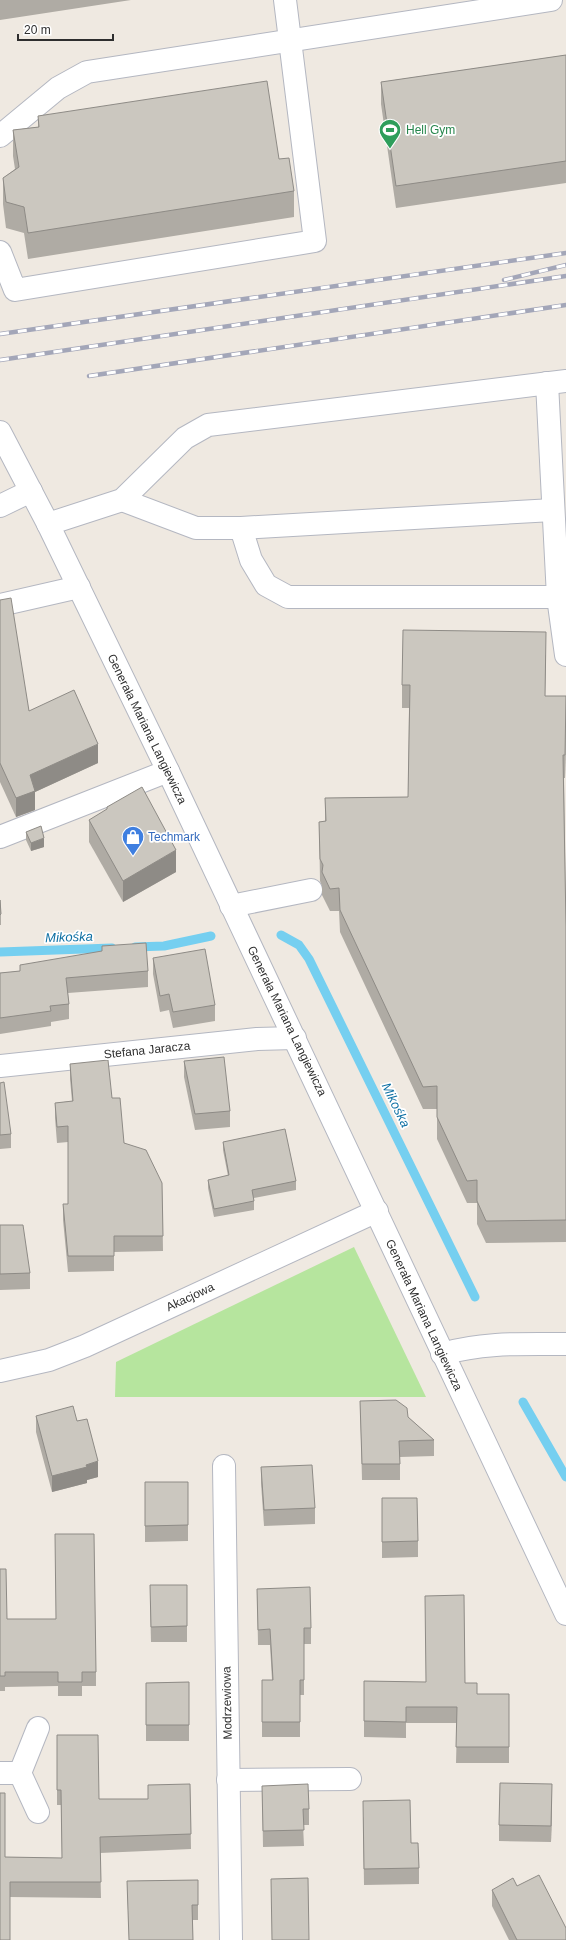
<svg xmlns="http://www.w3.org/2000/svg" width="566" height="1940" font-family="Helvetica,sans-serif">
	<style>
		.green { fill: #b6e59e }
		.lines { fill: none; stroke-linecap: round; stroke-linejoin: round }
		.stream { stroke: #75cff0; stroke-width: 9 }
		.minor-casing { stroke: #b4b7c1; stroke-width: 24 }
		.minor { stroke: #fff; stroke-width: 22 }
		.rail-casing { stroke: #a3a6b8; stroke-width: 4.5 }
		.rail { stroke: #fff; stroke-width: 3; stroke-dasharray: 9; stroke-linecap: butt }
		.wall { fill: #afaba4 }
		.shaded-wall { fill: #8e8b86 }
		.building { fill: #cbc7bf; stroke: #8e8b86 }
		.labels { text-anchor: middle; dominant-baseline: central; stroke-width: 3.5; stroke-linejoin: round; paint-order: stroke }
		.leisure-label { font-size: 12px; fill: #27864d; stroke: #fff; text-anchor: start }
		.street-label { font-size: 12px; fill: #2e2e2e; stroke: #fff }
		.shop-label { font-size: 12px; fill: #366cbe; stroke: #fff; text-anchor: start }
		.water-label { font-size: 13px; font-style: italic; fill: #0d6fa3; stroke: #fff }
	</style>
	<rect width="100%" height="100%" fill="#efe9e1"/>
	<path class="green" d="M354,1247L426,1397H115L116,1362Z"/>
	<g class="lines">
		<g class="stream">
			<path d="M281,935L299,945L309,959L475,1297"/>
			<path d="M135,947L164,946L211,936"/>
			<path d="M0,952L112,948"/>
			<path d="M523,1402L566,1477"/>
		</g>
		<g class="minor-casing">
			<g id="minor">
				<path d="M0,136L58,88L87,72L551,0"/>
				<path d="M0,252L15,290L315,241L285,0"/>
				<path d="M547,383L558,597L566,655"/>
				<path d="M0,432L48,524L168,771L566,1614"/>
				<path d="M122,500L196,528H241L553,510"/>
				<path d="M0,506L31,491"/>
				<path d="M48,524L122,500L185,438L208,425L566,381"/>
				<path d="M241,528L251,560L266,585L288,597H558"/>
				<path d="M0,605L79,587"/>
				<path d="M0,837L168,771"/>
				<path d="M231,906L311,890"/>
				<path d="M0,1066L257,1039L295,1038"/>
				<path d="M442,1354C483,1342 524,1344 566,1344"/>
				<path d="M0,1371L49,1360L85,1346L377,1211"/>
				<path d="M224,1466L231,1940"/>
				<path d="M0,1773H20"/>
				<path d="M228,1780L350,1779"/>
				<path d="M38,1812L20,1773L38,1728"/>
			</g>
		</g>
		<use href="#minor" class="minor"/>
		<g class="rail-casing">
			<g id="rail">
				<path d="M504,280L566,265"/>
				<path d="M0,334L566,253"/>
				<path d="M0,360L566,276"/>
				<path d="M89,376L566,305"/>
			</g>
		</g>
		<use href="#rail" class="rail"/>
	</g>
	<g class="wall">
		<path d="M0,0H131L0,20Z"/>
		<path d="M566,55V183L396,208L381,104V82Z"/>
		<path d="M38,116L279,159L294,191V217L28,259L24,233L6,228L3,204V178L15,169L13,156V130L38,127Z"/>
		<path d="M0,600L29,711L98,763L35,792V810L16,817L0,782Z"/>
		<path d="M546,655L545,696H566L565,778H564L566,926V1242L486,1243L477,1224V1203H467L437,1139V1109H423L340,932L339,911H330L322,895V886L320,881L319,822L325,821V798L408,797L409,708H402V685Z"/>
		<path d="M89,820L176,872L123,902L89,842Z"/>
		<path d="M26,832L44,847L31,851L26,840Z"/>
		<path d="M0,900L1,914V925H0Z"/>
		<path d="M153,958L215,1005V1021L173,1028L169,1010L160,1012L153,974Z"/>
		<path d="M20,965L148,971V987L68,993L69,1004V1019L51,1022V1026L0,1034V973L20,971Z"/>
		<path d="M184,1061L230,1111V1127L195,1130L184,1077Z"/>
		<path d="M70,1064L112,1098L124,1143L162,1183L163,1251L114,1252V1271L68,1272L63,1220V1204H68V1142L57,1143L55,1118V1103L72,1101L70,1079Z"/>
		<path d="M0,1083L11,1134V1148L0,1149Z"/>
		<path d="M223,1142L296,1181V1190L254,1198V1210L214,1217L208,1188V1180L228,1176L223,1150Z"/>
		<path d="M0,1225L30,1273V1289L0,1290Z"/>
		<path d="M360,1401L408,1417L434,1440V1456L400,1457V1480H362Z"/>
		<path d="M36,1416L77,1421L98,1477L87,1480V1483L52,1492L36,1432Z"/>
		<path d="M261,1467L315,1508V1524L264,1526L261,1483Z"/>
		<path d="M145,1482H188V1541L145,1542Z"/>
		<path d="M382,1498L418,1541V1557L382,1558Z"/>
		<path d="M0,1569L7,1619L96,1672V1686H82V1696H58V1686L5,1687V1691H0Z"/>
		<path d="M257,1589L311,1628V1644H304V1695H300V1737H262V1680H272L270,1645H258Z"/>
		<path d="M150,1601L187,1626V1642H151Z"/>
		<path d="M364,1681L465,1683L477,1694H509V1763H456L457,1723H406V1738L364,1737Z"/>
		<path d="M189,1682V1741H146V1683Z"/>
		<path d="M57,1735L99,1799H148L190,1784L191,1849L100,1853L101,1898L10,1897L5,1857L62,1858L61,1805H57Z"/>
		<path d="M262,1786L309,1809V1825H303L304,1846L263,1847Z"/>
		<path d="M552,1800L551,1842L499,1841V1825Z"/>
		<path d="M363,1817L419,1868V1884L364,1885Z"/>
		<path d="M198,1880V1920H193V1940H129L127,1881Z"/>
		<path d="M492,1890L566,1940H509L492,1906Z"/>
	</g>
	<g class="shaded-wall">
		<path d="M566,705V727L565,778V755Z"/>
		<path d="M98,744V763L35,792V810L16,817V798L30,775Z"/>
		<path d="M44,838V847L31,851V843Z"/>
		<path d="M176,850V872L123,902V881Z"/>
		<path d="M98,1461V1477L87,1480V1483L52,1492V1476L86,1465Z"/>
		<path d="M552,1784V1800L551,1842V1826Z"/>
	</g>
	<g class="building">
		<path d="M566,55V161L396,186L381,82Z"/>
		<path d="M267,81L279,159L289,158L294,191L28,233L24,207L6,202L3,178L19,167L13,130L39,127L38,116Z"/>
		<path d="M11,598L29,711L74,690L98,744L30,775L35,791L16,798L0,763V600Z"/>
		<path d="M403,630L546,632L545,696H566L565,755H563L566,926V1220L486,1221L477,1201V1180L467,1181L437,1117V1086L423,1087L340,910L339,888L330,889L322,872L323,865L320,859L319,822L326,821L325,798L408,797L410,685H402Z"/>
		<path d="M142,787L176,850L123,881L89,820L107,809V807Z"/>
		<path d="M41,826L44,838L31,843L26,832Z"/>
		<path d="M0,900L1,914L0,915Z"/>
		<path d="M146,943L148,971L66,978L69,1004L50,1006L51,1011L0,1018V973L20,971V965L102,951V946Z"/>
		<path d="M205,949L215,1005L173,1012L169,994L160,996L153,958Z"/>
		<path d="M224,1057L230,1111L195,1114L184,1061Z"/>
		<path d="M108,1060L112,1098H120L124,1143L146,1150L162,1183L163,1236H114V1256H68L63,1204H68V1126L57,1127L55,1103L73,1101L70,1064Z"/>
		<path d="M4,1082L11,1134L0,1135V1083Z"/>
		<path d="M285,1129L296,1181L252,1190L254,1201L214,1209L208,1180L229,1175L223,1142Z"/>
		<path d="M0,1225H23L30,1273L0,1274Z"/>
		<path d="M396,1400L407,1408L408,1417L434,1440L399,1441L400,1464H362L360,1401Z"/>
		<path d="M73,1406L77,1421L87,1419L98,1461L86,1465L87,1467L52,1476L36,1416Z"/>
		<path d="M312,1465L315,1508L264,1510L261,1467Z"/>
		<path d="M145,1482H188V1525L145,1526Z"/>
		<path d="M382,1498H417L418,1541L382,1542Z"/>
		<path d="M55,1534H94L96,1672H82V1682H58V1672H5V1676H0V1569H6L7,1619H56Z"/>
		<path d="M150,1585H187V1626L151,1627Z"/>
		<path d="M310,1587L311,1628H304V1680H300V1722H262V1680H273L270,1629L258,1630L257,1589Z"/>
		<path d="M464,1595L465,1683H477V1694H509V1747H456L457,1707H406V1722L364,1721V1681L426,1682L425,1596Z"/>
		<path d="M189,1682V1725H146V1683Z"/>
		<path d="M57,1735H98L99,1799H148V1785L190,1784L191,1834L100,1837L101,1882H10V1940H0V1793H5V1857L62,1858L61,1790H57Z"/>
		<path d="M500,1783L552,1784L551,1826L499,1825Z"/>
		<path d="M308,1784L309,1809H303L304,1830L263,1831L262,1786Z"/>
		<path d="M410,1800L411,1843H418L419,1868L364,1869L363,1801Z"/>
		<path d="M539,1875L566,1928V1940H517L492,1890L513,1878L517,1886Z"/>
		<path d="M308,1878L309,1940H272L271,1879Z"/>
		<path d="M198,1880V1905H192L193,1940H129L127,1881Z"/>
	</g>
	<defs>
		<g id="stadium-pin" transform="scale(1.15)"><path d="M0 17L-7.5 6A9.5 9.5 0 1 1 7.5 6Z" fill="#2e9e5b" stroke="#fff"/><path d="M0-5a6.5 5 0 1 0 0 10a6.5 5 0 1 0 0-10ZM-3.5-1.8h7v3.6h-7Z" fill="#fff"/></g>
		<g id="shop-pin" transform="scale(1.15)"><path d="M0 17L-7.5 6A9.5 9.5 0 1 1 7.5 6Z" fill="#3f7fe0" stroke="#fff"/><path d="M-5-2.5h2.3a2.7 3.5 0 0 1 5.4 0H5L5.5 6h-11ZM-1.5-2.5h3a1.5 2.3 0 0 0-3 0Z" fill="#fff"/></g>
	</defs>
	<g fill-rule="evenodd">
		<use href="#stadium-pin" x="390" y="130"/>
		<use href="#shop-pin" x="133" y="837"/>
	</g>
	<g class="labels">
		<g class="leisure-label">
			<text x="406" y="130">Hell Gym</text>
		</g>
		<g class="street-label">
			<text transform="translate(147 729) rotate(64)">Generała Mariana Langiewicza</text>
			<text transform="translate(287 1021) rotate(64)">Generała Mariana Langiewicza</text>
			<text transform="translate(147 1050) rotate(-6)">Stefana Jaracza</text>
			<text transform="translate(190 1297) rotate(-25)">Akacjowa</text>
			<text transform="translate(424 1315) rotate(65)">Generała Mariana Langiewicza</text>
			<text transform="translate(227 1703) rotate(-91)">Modrzewiowa</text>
		</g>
		<g class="shop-label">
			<text x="148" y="837">Techmark</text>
		</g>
		<g class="water-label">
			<text transform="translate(69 937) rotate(-2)">Mikośka</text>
			<text transform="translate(396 1105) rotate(64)">Mikośka</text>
		</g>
	</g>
	<path d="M18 34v6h95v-6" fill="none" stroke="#2e2e2e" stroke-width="2"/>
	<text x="24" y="34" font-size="12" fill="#2e2e2e" stroke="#ffffff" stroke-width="3" paint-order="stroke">20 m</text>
</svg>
